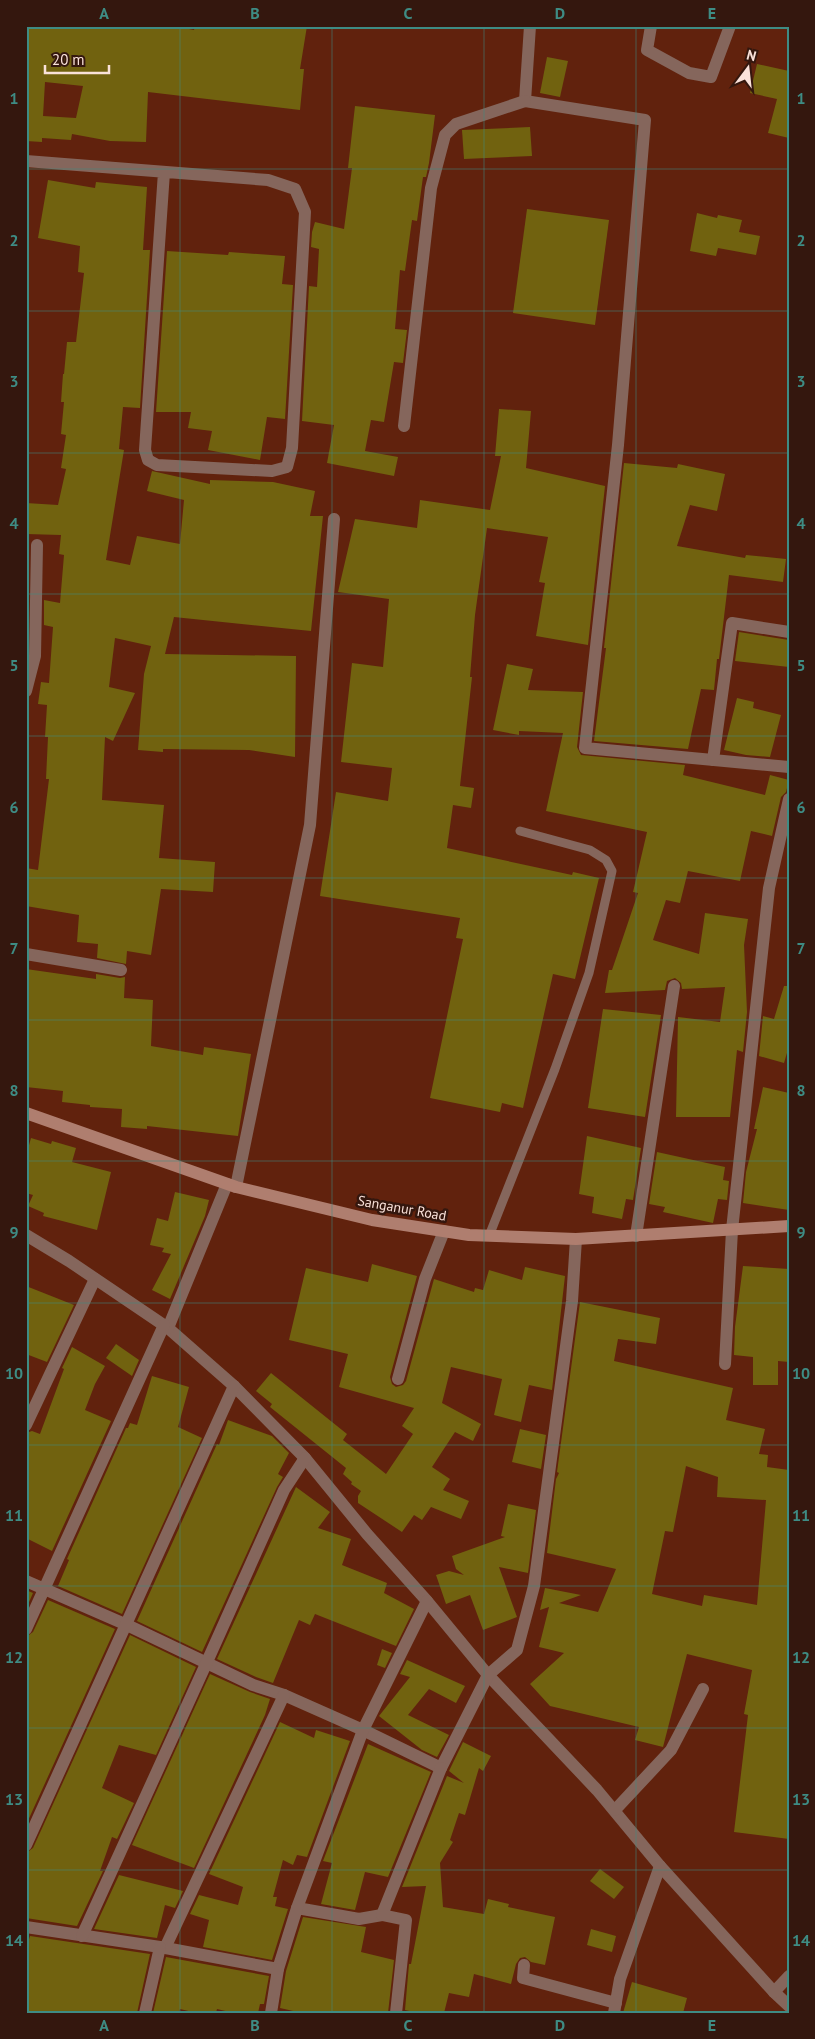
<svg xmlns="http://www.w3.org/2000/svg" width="815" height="2039" font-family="'PT Sans',sans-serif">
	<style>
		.building { fill: #71620f; fill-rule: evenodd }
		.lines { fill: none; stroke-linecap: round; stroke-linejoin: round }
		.service { stroke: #85665c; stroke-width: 9 }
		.minor { stroke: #85665c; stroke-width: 12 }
		.secondary { stroke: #af7e6f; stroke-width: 12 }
		.grid { fill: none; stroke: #3e8c84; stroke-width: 1; stroke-opacity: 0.55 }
		.labels { text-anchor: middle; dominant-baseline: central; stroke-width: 5; stroke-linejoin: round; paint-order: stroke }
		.street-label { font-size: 14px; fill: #fae2da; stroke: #34170e }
		.neatline { fill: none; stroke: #3e8c84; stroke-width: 2 }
		.grid-label { font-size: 16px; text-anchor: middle; font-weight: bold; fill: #3e8c84 }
	</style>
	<rect width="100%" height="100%" fill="#61220d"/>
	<g class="building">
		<path d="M26,26H174L194,30L195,26H307L300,69H304L300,110L148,92L146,142L110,141L72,134L71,140L42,138V142L26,141ZM45,82L83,86L76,118L43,116Z"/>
		<path d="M547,57L568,61L560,97L540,93Z"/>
		<path d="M757,64L789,71V138L768,133L777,99L750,93Z"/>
		<path d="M355,106L435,115L429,163L426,177H423L417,221L412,220L405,271L400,270L395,329L407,330L403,363L394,362L384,422L371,420L365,451L398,457L394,476L327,463L334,425L302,421L309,286L317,287L319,249L311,247L312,232L315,222L344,229L352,168H348Z"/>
		<path d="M530,127L532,156L464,159L462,130Z"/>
		<path d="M48,180L95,188L96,182L147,187L143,250H150L140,408L123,407L119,449L124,450L106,560L130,565L137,536L180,544L184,500L147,491L152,471L210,484V480L273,482L315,491L310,516H323L311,631L174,617L165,654L296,656L295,757L249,750L163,749V752L138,750L144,674L151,646L115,638L109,687L135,693L113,741L105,737L102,800L164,805L159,858L215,862L213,892L161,889L151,955L127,951L126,964L97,958L98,944L77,942L79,915L26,906V868L38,870L49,779H46L48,737H45L47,705L38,704L41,682L49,683L53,627L44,625V600L60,603L64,555L59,554L61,535L26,534V503L58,505L66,469L61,468L66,435L61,434L64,402H61L63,374H64L67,342H76L84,273L78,272L80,246L38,238Z"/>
		<path d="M527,209L609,220L595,325L513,313Z"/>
		<path d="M697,213L717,218L718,215L742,220L739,232L760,236L756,255L718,248L716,256L690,251Z"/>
		<path d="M167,251L228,255L229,252L285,256L282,284L293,285L285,419L267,417L260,460L208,450L212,431L188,428L191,412H156Z"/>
		<path d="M499,409L531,411L526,468L605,486L588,645L536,636L545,583L539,582L548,537L487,528L475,615L470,677H472L460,786L474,788L471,808L453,805L447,848L572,875L573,872L599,878L575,979L553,974L523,1108L502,1103L500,1112L430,1098L463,939L456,938L460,918L320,896L336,792L388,801L392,768L341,762L352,663L383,667L389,599L338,592L355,519L417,528L420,500L490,510L501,456H495Z"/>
		<path d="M624,463L677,468L678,464L725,474L717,511L690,505L677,546L745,558L746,555L786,559L783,582L729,575L719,659H717L714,690L701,689L688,749L594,741L606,648H604Z"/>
		<path d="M739,632L789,640V667L735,661Z"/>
		<path d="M507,664L533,669L528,690L583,692L577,747L581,755L685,765L683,775L765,795L770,775L789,780L786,792L781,797L772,836L751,831L740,881L688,871L680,903L666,900L653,940L699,954L705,913L748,919L744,945L747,1012L743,1052L737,1050L730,1117H676L678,1017L720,1022L725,987L682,989L681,983L675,978L667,981L665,990L605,993L609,970H612L638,893L633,892L647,832L546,811L563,733L519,731V735L493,730Z"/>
		<path d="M737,698L754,702L753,708L781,715L770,757L746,755L724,750Z"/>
		<path d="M26,969L96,979V974L120,978L125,977L124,998L153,1000L151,1046L203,1055L204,1047L251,1054L238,1136L147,1126V1129L121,1127L122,1109L90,1107V1105L62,1102L63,1091L26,1087Z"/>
		<path d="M784,986H789V1046L784,1063L759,1056L763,1016L774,1019Z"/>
		<path d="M603,1009L661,1015L645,1117L588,1108Z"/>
		<path d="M763,1087L789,1093V1210L743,1203L746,1172L757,1129H754Z"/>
		<path d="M587,1136L641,1148L633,1200L626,1199L622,1219L592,1213L594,1197L579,1194Z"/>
		<path d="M31,1138L51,1144L52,1141L76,1148L72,1162L111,1172L97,1230L43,1216L44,1213L28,1206L33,1195L26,1193V1156Z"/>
		<path d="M657,1152L725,1167L723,1180L729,1181L727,1200L718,1199L713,1223L663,1212L665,1207L649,1204Z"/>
		<path d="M175,1192L209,1200L205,1216L170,1299L152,1290L171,1254L162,1252L164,1248L150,1245L157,1218L168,1221Z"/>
		<path d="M372,1264L417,1276L390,1377L392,1384L396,1387L403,1385L406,1381L434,1279L474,1292L475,1288L483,1290L489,1270L522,1280L525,1267L565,1276L552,1390L529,1385L521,1422L494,1415L502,1379L451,1367L442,1403L481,1424L473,1441L455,1432L432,1467L450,1479L443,1490L469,1501L461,1519L431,1507L422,1520L414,1515L402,1532L358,1503V1496L361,1491L351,1484L352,1482L343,1474L346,1468L270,1407L272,1404L256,1391L271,1373L347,1434L343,1440L386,1474L413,1434L402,1426L414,1408L339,1387L348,1354L289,1340L306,1268L368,1282Z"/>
		<path d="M743,1266L789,1269V1362L778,1361V1385H753V1357L734,1355L735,1327Z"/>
		<path d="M26,1286L74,1305L47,1362L26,1354Z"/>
		<path d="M580,1302L660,1318L656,1344L618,1339L614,1361L733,1388L726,1420L765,1429L759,1454L768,1455L767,1467L789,1470V1839L734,1832L748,1715L744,1714L752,1670L687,1654L663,1747L635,1740L639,1727L550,1706L530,1684L564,1653L539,1647L549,1607L540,1610L545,1588L581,1595L559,1603L598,1612L616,1569L547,1553L556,1479L559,1473L557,1472ZM686,1466L718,1477L717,1497L766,1500L757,1605L704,1595L702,1606L652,1594L665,1531L673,1532Z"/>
		<path d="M116,1344L139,1360L132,1376L106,1358Z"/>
		<path d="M72,1347L105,1366L95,1384L85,1410L111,1421L52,1551L26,1538V1433L32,1431L40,1434L64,1369L62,1368Z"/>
		<path d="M152,1376L189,1387L178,1427L202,1438L122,1614L58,1586L69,1560L67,1559L126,1428H128L130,1423L137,1425Z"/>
		<path d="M228,1420L272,1436L289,1453L278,1474L283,1477L277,1487L202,1652L137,1621L217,1444L219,1445Z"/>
		<path d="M520,1429L546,1435L541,1469L512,1462Z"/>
		<path d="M296,1487L330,1512L318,1528L351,1539L342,1565L387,1583L384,1593L414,1609L396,1646L315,1614L310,1625L299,1620L273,1683L256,1677L217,1659Z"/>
		<path d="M508,1504L536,1510L528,1573L499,1567L517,1617L483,1630L470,1595L446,1604L436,1575L449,1571L464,1575L456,1569L452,1556L505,1537L501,1536Z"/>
		<path d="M26,1590L33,1593L26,1609Z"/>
		<path d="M48,1600L115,1629L26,1825V1637L33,1632Z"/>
		<path d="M130,1635L196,1667L156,1755L119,1745L102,1788L134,1803L117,1839L112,1837L100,1871H103L77,1926L26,1918V1853L33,1848Z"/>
		<path d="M382,1649L392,1653L385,1668L377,1665Z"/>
		<path d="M407,1660L465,1686L456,1703L429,1689L408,1715L449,1735L437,1757L422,1750L379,1716L410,1677L400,1674Z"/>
		<path d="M210,1674L250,1692L270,1699L265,1715L194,1868L132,1845Z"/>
		<path d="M280,1722L314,1738L316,1730L350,1741L307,1857L297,1855L293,1865L283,1860L273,1897H277L275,1906L288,1909L272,1960L203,1947L209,1920L190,1914L199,1895L238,1905L243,1887L209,1874Z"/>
		<path d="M463,1742L491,1756L483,1771L479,1768L465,1815L459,1813L450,1840L453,1842L440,1863L443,1907L484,1914L488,1899L509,1904L508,1907L555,1917L545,1965L531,1962L525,1957L520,1958L516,1964L511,1984L474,1974L469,1997L449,1993L444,2013H418L405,2010L409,1964H411L426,1886L402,1887L447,1776L464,1783L449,1771Z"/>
		<path d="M368,1744L431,1772L388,1877L365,1872L355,1910L321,1904L332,1863L323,1861Z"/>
		<path d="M600,1869L624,1887L614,1899L590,1881Z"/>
		<path d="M119,1875L183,1891L175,1908L165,1905L157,1938L94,1929Z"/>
		<path d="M303,1917L366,1927L361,1952L394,1960L388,2013H302L280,2008L286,1971Z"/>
		<path d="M591,1929L616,1936L612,1952L587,1945Z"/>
		<path d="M30,1936L150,1954L137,2013H26V1949Z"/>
		<path d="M166,1957L269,1976L264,2004H260L258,2013H234L217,2009L216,2013H197L180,2009L179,2013H153Z"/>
		<path d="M632,1982L687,1998L683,2013H623Z"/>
	</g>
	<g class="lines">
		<path class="service" d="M489,1236L555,1069L589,973L612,871L606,860L590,850L520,831"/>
		<g class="minor">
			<path d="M530,26L525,101L645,120L618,445L585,748L789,767"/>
			<path d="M651,26L647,50L689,73L711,77L730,26"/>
			<path d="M26,161L268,180L295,189L305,212L292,448L287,467L272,471L157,465L148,460L145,450L164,172"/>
			<path d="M404,426L431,188L445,135L456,124L525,101"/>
			<path d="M26,691L35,656L37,545"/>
			<path d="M713,760L732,623L789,632"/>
			<path d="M26,954L121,970"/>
			<path d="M236,1187L310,825L334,519"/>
			<path d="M26,1235L69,1261L168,1328L234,1386L305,1458L367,1534L427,1601L488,1675L597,1790L660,1866L774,1992L789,2006"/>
			<path d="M636,1236L674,986"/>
			<path d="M168,1328L227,1184"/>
			<path d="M725,1364L732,1230L769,888L789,799"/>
			<path d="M398,1379L425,1279L444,1231"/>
			<path d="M26,1425L95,1279"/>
			<path d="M26,1581L127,1625L253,1685L284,1695L363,1730L441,1768L488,1675L517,1650L534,1586L572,1301L576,1239"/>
			<path d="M26,1629L164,1325"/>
			<path d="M615,1810L671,1750L703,1689"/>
			<path d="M26,1845L234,1386"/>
			<path d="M297,1908L359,1919L382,1915"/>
			<path d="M26,1927L160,1947L278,1969L297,1908L363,1730L427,1601"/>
			<path d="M82,1936L206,1664L284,1490L305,1458"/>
			<path d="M165,1948L284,1695"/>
			<path d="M524,1965L523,1978L616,2003"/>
			<path d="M774,1992L789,1976"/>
			<path d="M145,2013L160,1947"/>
			<path d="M271,2013L278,1969"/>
			<path d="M396,2013L406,1920L382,1915L441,1768"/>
			<path d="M614,2013L620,1979L660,1866"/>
		</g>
		<path class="secondary" d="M26,1113L236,1187L372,1220L469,1235L576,1239L789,1226"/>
	</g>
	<path class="grid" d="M180,26V2013M332,26V2013M484,26V2013M636,26V2013M26,169H789M26,311H789M26,453H789M26,594H789M26,736H789M26,878H789M26,1020H789M26,1161H789M26,1303H789M26,1445H789M26,1586H789M26,1728H789M26,1870H789"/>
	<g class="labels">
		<g class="street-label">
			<text transform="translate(402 1208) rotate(10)">Sanganur Road</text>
		</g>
	</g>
	<rect width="815" height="2039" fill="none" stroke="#34170e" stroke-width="55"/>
	<g transform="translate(748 68) rotate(15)" stroke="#34170e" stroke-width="4" paint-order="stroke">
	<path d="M0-4L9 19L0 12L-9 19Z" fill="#fae2da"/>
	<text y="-8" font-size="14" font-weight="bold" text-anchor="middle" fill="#fae2da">N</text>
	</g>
	<path d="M45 65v8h64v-8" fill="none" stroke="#fae2da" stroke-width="2.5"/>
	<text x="52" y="65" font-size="15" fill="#fae2da" stroke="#34170e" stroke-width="4" paint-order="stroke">20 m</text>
	<rect x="28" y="28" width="760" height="1984" class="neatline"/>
	<g class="grid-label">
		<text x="104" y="19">A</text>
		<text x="255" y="19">B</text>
		<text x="408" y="19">C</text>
		<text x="560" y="19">D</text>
		<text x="712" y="19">E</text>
		<text x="14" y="104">1</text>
		<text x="801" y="104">1</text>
		<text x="14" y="246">2</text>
		<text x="801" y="246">2</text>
		<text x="14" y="387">3</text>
		<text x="801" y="387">3</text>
		<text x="14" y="529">4</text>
		<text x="801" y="529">4</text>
		<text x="14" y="671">5</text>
		<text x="801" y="671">5</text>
		<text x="14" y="813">6</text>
		<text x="801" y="813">6</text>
		<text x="14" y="954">7</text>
		<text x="801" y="954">7</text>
		<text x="14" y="1096">8</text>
		<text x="801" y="1096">8</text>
		<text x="14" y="1238">9</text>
		<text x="801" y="1238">9</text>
		<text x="14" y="1379">10</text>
		<text x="801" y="1379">10</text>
		<text x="14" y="1521">11</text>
		<text x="801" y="1521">11</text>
		<text x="14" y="1663">12</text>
		<text x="801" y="1663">12</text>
		<text x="14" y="1805">13</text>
		<text x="801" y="1805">13</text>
		<text x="14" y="1946">14</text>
		<text x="801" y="1946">14</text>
		<text x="104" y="2031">A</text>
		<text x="255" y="2031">B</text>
		<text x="408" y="2031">C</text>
		<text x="560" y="2031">D</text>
		<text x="712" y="2031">E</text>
	</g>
</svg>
